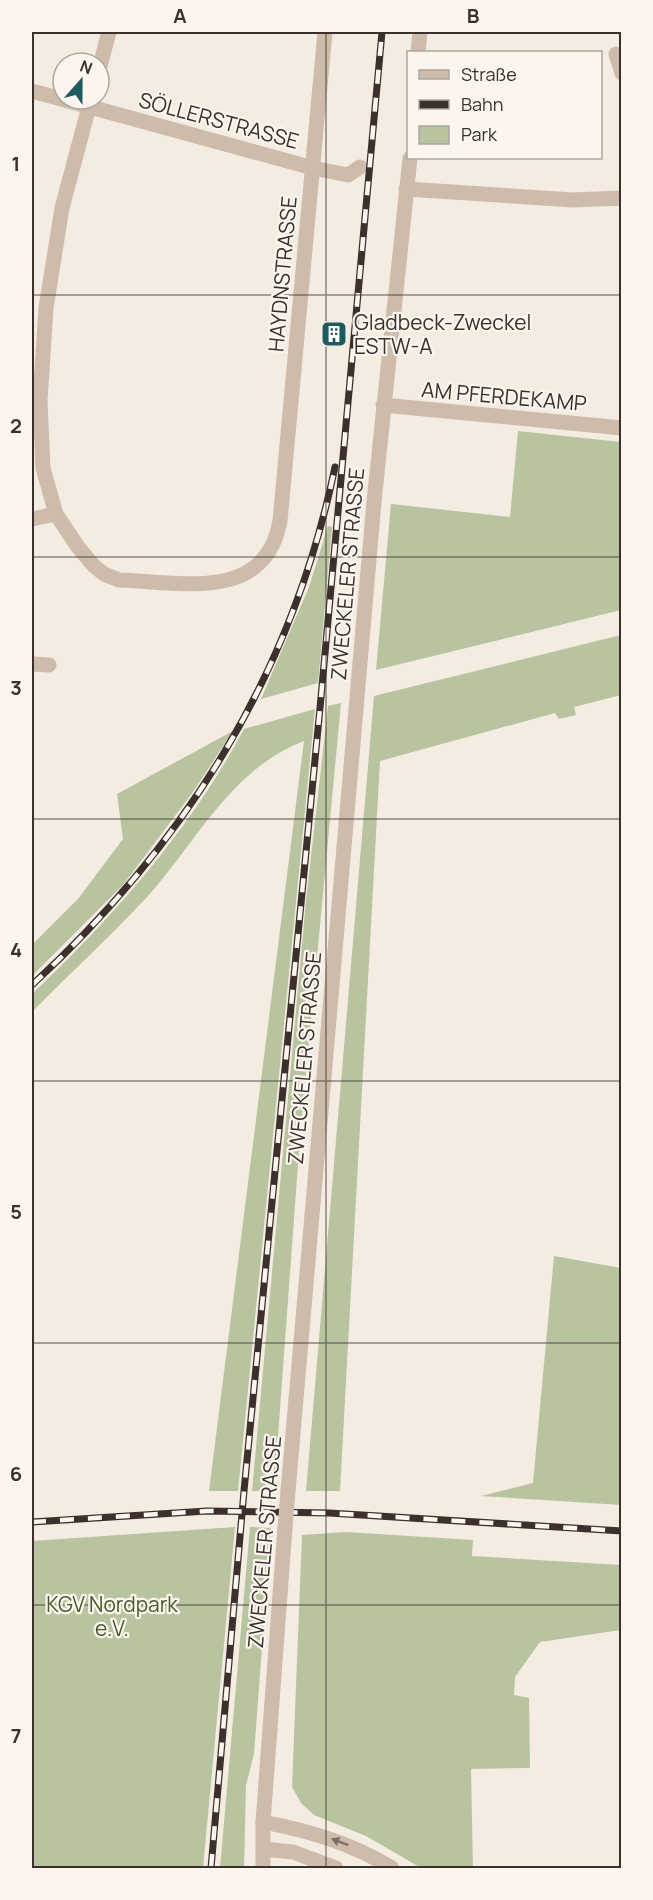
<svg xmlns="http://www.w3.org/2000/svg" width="653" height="1900" font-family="Manrope,sans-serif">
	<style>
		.green { fill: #b8c4a0 }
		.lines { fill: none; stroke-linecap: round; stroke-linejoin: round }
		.minor { stroke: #cdbbac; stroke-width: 15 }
		.rail-casing { stroke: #3b302b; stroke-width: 7 }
		.rail { stroke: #fbf5ee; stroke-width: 4.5; stroke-dasharray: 14; stroke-linecap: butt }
		.minor-bridge { stroke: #cdbbac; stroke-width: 15 }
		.oneway { fill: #7d6f65 }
		.grid { fill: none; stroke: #3b302b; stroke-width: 1.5; stroke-opacity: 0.55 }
		.labels { text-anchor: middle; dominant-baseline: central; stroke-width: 4.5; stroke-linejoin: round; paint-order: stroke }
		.street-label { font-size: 21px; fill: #3b302b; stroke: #fbf5ee }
		.poi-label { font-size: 21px; fill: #3b302b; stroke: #fbf5ee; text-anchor: start }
		.park-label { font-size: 21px; fill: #4a5a2e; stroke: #fbf5ee }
		.neatline { fill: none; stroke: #3b302b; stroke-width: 2 }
		.grid-label { font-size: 20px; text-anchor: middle; font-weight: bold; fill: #3b302b }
	</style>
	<rect width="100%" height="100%" fill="#f4ebe1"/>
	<g class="green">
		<path d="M518,431L621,442V610L376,670L391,504L510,517Z"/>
		<path d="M328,526L332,527L318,683L261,699L309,587Z"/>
		<path d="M621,635V695L574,707L576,715L559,719L555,713L380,761L340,1491H306L374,696Z"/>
		<path d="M341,703L300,1137L274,1491H252L306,901L328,706Z"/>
		<path d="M315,709L238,1491H209L304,741C231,769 198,840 148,896C111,936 70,973 32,1012V994C115,915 190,830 244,729Z"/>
		<path d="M233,731L193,792L123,885L32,976V945L78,899L123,839L117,794Z"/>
		<path d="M554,1256L621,1268V1505L481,1496L533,1483Z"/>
		<path d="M235,1527L203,1868H32V1541Z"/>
		<path d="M250,1527L271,1528L254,1754L246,1785L244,1868H220Z"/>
		<path d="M346,1532L473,1540L472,1556L621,1565V1630L540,1642L515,1677L514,1695L529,1698L530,1768L471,1769L473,1868H421L366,1836L314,1815L301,1803L292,1787L302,1535Z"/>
	</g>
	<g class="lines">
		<g class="minor">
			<path d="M418,52L420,32"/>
			<path d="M616,54L622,73"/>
			<path d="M99,70L109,32"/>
			<path d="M32,91L313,168L348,175L360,167"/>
			<path d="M91,99L62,208L46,308L40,401L43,468L56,514L78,547L94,566L104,574L119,580C181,582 265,603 280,521L325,32"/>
			<path d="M406,189L573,200L622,198"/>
			<path d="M383,405L622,428"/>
			<path d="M32,519L56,514"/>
			<path d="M32,664L49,665"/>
			<path d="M288,1491L374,502L410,158"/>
			<path d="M263,1822C310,1831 351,1843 392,1868"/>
			<path d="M263,1849L293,1852L336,1868"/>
			<path d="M263,1868V1822L285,1528"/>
		</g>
		<g class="rail-casing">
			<g id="rail">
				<path d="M32,985C186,843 292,675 335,467"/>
				<path d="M32,1522L207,1511L329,1513L622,1531"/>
				<path d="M211,1868L244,1491L320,708L382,32"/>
			</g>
		</g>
		<use href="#rail" class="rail"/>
		<path class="minor-bridge" d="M285,1528L288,1491"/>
	</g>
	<defs><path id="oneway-solid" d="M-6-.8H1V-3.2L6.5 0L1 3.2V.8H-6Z" transform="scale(1.5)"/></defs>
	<use class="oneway" href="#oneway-solid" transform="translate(340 1842) rotate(-159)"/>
	<path class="grid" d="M326,32V1868M32,295H622M32,557H622M32,819H622M32,1081H622M32,1343H622M32,1605H622"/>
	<defs>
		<g id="building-square" transform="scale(1.35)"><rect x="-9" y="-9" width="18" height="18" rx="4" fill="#1f5a5e" stroke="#fbf5ee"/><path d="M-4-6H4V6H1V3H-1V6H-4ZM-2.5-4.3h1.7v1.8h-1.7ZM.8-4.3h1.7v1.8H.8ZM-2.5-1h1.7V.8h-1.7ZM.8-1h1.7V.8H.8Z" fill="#fff"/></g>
	</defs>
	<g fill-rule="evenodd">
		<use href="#building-square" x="334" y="334"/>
	</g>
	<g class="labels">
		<g class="street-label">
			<text transform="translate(219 120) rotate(15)">SÖLLERSTRASSE</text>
			<text transform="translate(282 274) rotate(-85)">HAYDNSTRASSE</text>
			<text transform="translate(504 396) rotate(5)">AM PFERDEKAMP</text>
			<text transform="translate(347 574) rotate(-85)">ZWECKELER STRASSE</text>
			<text transform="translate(304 1058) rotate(-85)">ZWECKELER STRASSE</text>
			<text transform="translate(264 1542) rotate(-85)">ZWECKELER STRASSE</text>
		</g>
		<g class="poi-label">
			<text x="354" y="322">Gladbeck-Zweckel<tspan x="354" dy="24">ESTW-A</tspan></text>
		</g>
		<g class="park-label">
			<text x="112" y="1604">KGV Nordpark<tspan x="112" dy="24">e.V.</tspan></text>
		</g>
	</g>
	<rect width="653" height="1900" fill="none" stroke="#fbf5ee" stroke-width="66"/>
	<rect x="407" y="51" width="195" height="108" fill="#fbf5ee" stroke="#aea6a0" stroke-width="1.5"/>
	<rect x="419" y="70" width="30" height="9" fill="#cdbbac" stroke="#aea6a0" stroke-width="1.5"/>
	<text x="461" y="81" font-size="18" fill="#3b302b">Straße</text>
	<rect x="419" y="100" width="30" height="9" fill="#3b302b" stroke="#aea6a0" stroke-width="1.5"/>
	<text x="461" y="111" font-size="18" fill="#3b302b">Bahn</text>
	<rect x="419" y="126" width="30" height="18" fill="#b8c4a0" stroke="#aea6a0" stroke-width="1.5"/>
	<text x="461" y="141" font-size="18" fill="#3b302b">Park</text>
	<g transform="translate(81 81) rotate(21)"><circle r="28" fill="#fbf5ee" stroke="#aea6a0" stroke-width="1.5"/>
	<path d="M0-4.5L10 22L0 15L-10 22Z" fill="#1f5a5e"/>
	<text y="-9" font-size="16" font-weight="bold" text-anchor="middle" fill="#3b302b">N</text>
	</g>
	<rect x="33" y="33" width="587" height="1834" class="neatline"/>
	<g class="grid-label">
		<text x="180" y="23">A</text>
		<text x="473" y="23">B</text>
		<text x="16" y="171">1</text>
		<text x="16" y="433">2</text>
		<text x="16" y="695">3</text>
		<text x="16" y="957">4</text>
		<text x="16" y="1219">5</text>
		<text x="16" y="1481">6</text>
		<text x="16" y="1743">7</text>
	</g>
</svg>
